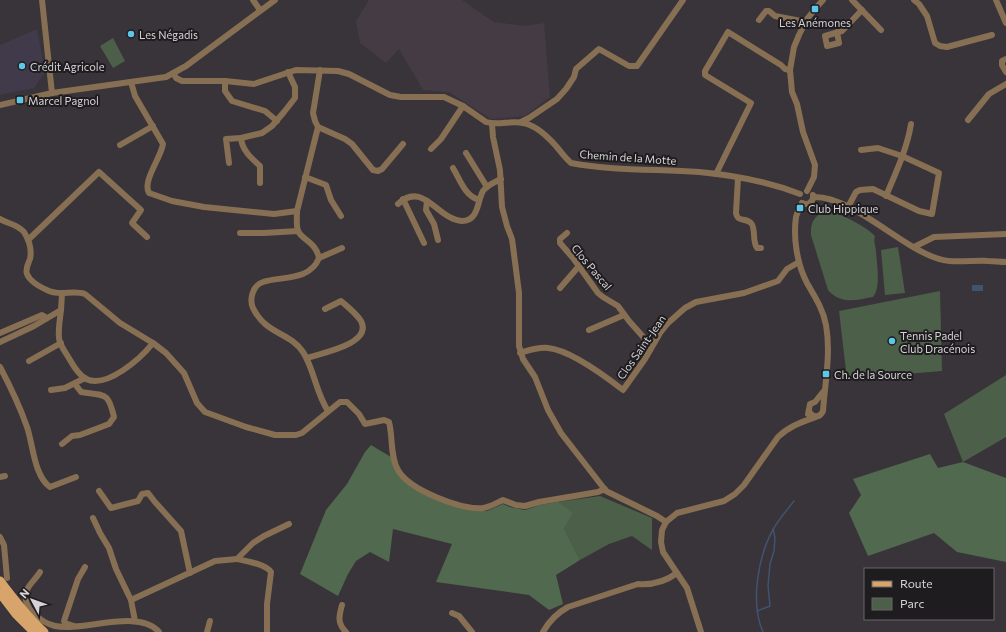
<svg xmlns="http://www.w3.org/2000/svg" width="1006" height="632" font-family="Commissioner,sans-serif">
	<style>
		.commercial { fill: #403a4b }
		.built { fill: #443b45 }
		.green { fill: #4c5f49 }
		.forest { fill: #51694e }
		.water { fill: #40536f }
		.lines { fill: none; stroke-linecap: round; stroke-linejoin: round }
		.stream { stroke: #40536f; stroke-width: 1.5 }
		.minor { stroke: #876f53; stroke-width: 6 }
		.primary { stroke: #d7a56c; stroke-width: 9 }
		.poi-dot { fill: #5dc7e8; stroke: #1f1c1f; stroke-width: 1.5 }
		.labels { text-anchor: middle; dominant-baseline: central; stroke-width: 4; stroke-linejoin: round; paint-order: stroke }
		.poi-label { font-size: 11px; fill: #d6d3d6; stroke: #1f1c1f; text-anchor: start }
		.street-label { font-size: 11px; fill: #d6d3d6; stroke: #1f1c1f }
	</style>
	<rect width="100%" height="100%" fill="#393439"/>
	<path class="commercial" d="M37,29L45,72L34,88L0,95V45Z"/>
	<path class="built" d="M369,0H462L494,22L525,26L544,23L550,97L525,116L491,119L449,92L423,90L399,49L386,63L360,43L356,21Z"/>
	<g class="green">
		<path d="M113,38L125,61L113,68L100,46Z"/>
		<path d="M828,211C840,213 867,227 875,236C873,242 876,247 876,252C877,265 881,288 873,297C856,300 841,305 828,290L811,235C810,222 815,214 828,211Z"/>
		<path d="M898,247L905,293L885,295L881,250Z"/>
		<path d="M940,291L942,371L847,379L839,311Z"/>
		<path d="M1006,375V437L963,462L944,414Z"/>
		<path d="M600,496L652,518V550L632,536L609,544L580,560L564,528L558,502Z"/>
	</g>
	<g class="forest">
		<path d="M371,445L391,457L398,474L430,497L466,510L487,511L503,504L510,507L525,510L540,505L558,502L573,513L564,528L580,560L556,575L563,604L549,610L529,595L436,582L452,544L393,529L389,562L370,552L356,561L348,574L338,596L300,574L326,510L347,484L365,452Z"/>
		<path d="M930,454L938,468L963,462L1006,478V562L957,552L934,533L868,556L849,513L861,495L853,479Z"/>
	</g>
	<rect class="water" x="972" y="285" width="11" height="6"/>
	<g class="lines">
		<g class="stream">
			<path d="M757,611L770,606L768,586L770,564L774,551L775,538L773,529"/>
			<path d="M763,632C750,603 758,555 774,528C779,519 787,510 794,501"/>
		</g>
		<g class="minor">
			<path d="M42,0L52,93"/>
			<path d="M253,0L260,10"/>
			<path d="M852,0L881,30"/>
			<path d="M914,0L919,4L927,16L935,43L940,46L947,47L992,35"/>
			<path d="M996,0L1006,23"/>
			<path d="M759,20L766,11H769L775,16L806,22"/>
			<path d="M837,32L839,43L827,46L825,36L842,31L862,10"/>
			<path d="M1006,59L1002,61V65L1006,72"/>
			<path d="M320,70L313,113L315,121L318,127L297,211C297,217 296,225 298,231C302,240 316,242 319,258C310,281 282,276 263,282C253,285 249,299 253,308C266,335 290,332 303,352C314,369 316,393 328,411"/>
			<path d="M174,74L176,78L182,81H225L254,84L296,70L338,71L349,74L390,95L401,97H444L463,106L486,122C498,126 511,120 523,123C536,125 548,137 556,146C561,152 565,158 571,163C613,171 656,169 699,172C732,175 769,182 800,194"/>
			<path d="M225,81V91L232,101L265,111L277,121"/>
			<path d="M131,82L135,96L163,144C161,158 142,181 149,193L172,201L204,207L274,214L297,211"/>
			<path d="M0,105L52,93L166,77L186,66L275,0"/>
			<path d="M968,120L989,94L1006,84"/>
			<path d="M521,122L529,118L557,99L566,89L574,77L576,69L599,49L629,66H637L683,0"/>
			<path d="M492,124L493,137L500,170L502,207L507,226L512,239L514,254L519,293V346L523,359L535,377L548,410L561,433L606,491L657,516L666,522"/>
			<path d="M318,127L345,139L352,144L373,170L378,171L382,169L403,144"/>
			<path d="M241,138C242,150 251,158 260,166V183"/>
			<path d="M120,145L153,126"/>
			<path d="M431,149L441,139L463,106"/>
			<path d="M466,153L487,187"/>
			<path d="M229,163L226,139L241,138L262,133L272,126L284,112L295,98V87L288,72"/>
			<path d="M453,168C460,180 465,196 479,200"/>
			<path d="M716,174L751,103L705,75V71L728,32L781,65L785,69L790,70"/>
			<path d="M305,177L326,185L331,200L341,216"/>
			<path d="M738,178L736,213C738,223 745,217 751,223C756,228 752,241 757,248H761"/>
			<path d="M807,191L814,177L815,165L803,132L797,104L792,92L790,70L794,47L799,35L807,19L815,9L823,0"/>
			<path d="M886,196C896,172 907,149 911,124"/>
			<path d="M813,197C850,195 900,246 936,258C951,264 972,260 988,261C994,261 1000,262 1006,262"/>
			<path d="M403,199L424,243"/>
			<path d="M427,201L426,210L434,224L438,240"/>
			<path d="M802,203C800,208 797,212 796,217C793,238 797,264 807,283C815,297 823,309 826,325C831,353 825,383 823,411C820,418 812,418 809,411"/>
			<path d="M802,203C808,206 814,202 813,195"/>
			<path d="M398,204C423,180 438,220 462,221C479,221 477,201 483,191C487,185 495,182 501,179"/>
			<path d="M848,207L856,192L860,190L873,189L919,211L932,214L939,173L902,156L878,148L861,150"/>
			<path d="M0,219C8,224 17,224 24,232C29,240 32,250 30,259C28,264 25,269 27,274C30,282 42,288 49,291C61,296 73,290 85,294L120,323L153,343L166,353L184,373L197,403L205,412L246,427L275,435H296L302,433L340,402H347L359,414L365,424L384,420L389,422C393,437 390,457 398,470C409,490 461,510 483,508C490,507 496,503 503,500L516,505L525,506L539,502L598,492L605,489"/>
			<path d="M240,233H264L298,231"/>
			<path d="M567,233L560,239V243L573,258L598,293L603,297L618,306L629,321L646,340L653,344"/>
			<path d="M28,240L99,172L141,210L132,223L147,237"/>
			<path d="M914,247L934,237L1006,234"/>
			<path d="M319,258L342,248"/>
			<path d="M560,288L579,266"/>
			<path d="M61,310C60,319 58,329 59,338C59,345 67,354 70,360C74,367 79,375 86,379C107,389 141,358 153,343"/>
			<path d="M589,330L624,315"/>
			<path d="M0,333L42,315L47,318"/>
			<path d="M0,342L34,326L61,310L62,294"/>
			<path d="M520,353C530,350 538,347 548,348C570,350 605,376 623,390L645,359L660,333L668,323L685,308L696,302L744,293L778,281L787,269L799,262"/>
			<path d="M307,358C321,353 373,344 361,321C356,313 348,307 341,301L325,309"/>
			<path d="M29,361L61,343"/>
			<path d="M0,367C10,386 20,407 27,427C33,444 34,476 50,487L76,477"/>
			<path d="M51,390L65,388L85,378"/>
			<path d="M808,414L810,404L815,402L823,392"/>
			<path d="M62,444L72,436L80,435L109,424L114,417C108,391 105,396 81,392L75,384"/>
			<path d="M0,477L5,476"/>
			<path d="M99,491L111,508L138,501L142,494L148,493L155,502L181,531L190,573"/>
			<path d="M93,518L100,533L109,548L116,569L131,600L135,621"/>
			<path d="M0,537L4,545L7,578"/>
			<path d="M237,559C246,561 266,564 271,572L267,604V632"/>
			<path d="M40,572C36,579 28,585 26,592C24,600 27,606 32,612C38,618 46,624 55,626C82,632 139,608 159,632"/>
			<path d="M131,600L215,561L237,559L253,543L264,536L289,524"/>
			<path d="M342,605C339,616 337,623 346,632"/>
			<path d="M452,613L459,616L472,632"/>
			<path d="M74,626L65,623L64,621L78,579L85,567"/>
			<path d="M207,632L210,621"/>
			<path d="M543,632C549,621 557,613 568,607L638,584C652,585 665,582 677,573"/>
			<path d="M701,632L687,588L663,552L661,542L662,530L666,522L677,513L724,501L735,494L744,485L778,437C789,426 802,422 816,417"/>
		</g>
		<g class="primary">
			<path d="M0,581C14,599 27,617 44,632"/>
			<path d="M0,593L16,614L34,632"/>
		</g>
	</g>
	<g class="poi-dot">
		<rect x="811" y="5" width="8" height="8" rx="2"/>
		<circle cx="131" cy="34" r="4"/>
		<circle cx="22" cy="66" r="4"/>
		<rect x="16" y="96" width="8" height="8" rx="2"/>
		<rect x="796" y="204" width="8" height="8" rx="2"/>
		<circle cx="892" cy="341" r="4"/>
		<rect x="822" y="370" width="8" height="8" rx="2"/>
	</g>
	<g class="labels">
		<g class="poi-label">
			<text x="815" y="22" text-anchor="middle">Les Anémones</text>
			<text x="139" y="34">Les Négadis</text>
			<text x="30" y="66">Crédit Agricole</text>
			<text x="28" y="100">Marcel Pagnol</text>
			<text x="808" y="208">Club Hippique</text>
			<text x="900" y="335">Tennis Padel<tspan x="900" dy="13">Club Dracénois</tspan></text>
			<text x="834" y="374">Ch. de la Source</text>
		</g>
		<g class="street-label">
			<text transform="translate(628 157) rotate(4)">Chemin de la Motte</text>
			<text transform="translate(592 267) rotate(50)">Clos Pascal</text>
			<text transform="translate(641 347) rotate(-55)">Clos Saint-Jean</text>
		</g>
	</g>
	<rect x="864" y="568" width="130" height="52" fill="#1f1c1f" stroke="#686568"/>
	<rect x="872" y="581" width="20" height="6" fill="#d7a56c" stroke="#686568"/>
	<text x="900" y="588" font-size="12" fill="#d6d3d6">Route</text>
	<rect x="872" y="598" width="20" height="12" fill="#4c5f49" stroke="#686568"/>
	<text x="900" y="608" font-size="12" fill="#d6d3d6">Parc</text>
	<g transform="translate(32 600) rotate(311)" stroke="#1f1c1f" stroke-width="3" paint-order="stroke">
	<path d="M0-3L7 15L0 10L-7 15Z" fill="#d6d3d6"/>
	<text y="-6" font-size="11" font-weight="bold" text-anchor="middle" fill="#d6d3d6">N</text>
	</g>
</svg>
